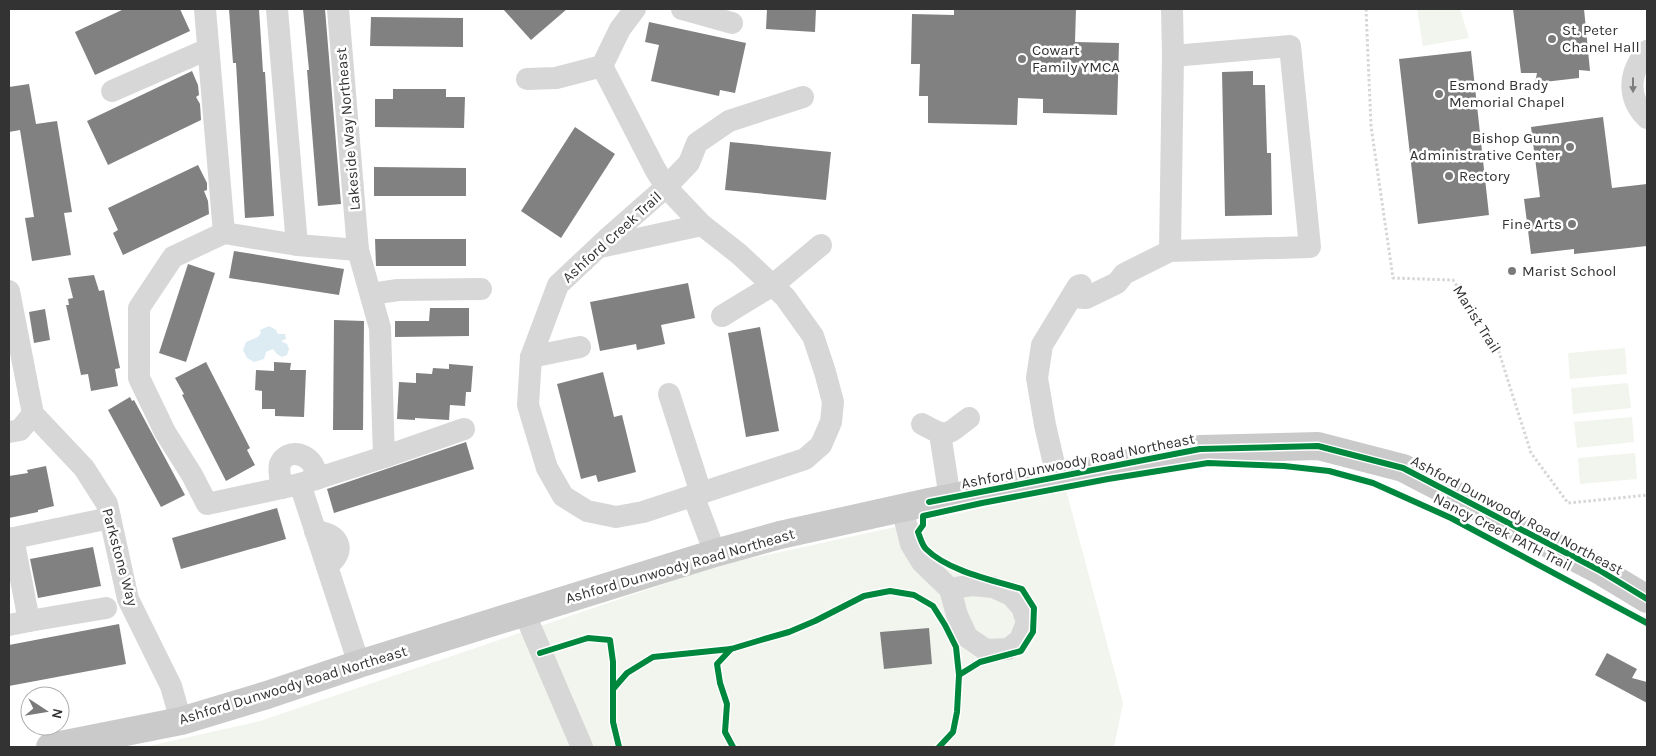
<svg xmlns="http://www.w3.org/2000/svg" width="1656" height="756" font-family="Karla,sans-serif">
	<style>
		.green { fill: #f1f5ed }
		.water { fill: #ddebf3 }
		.building { fill: #818181 }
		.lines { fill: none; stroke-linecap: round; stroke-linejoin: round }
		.path { stroke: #d6d6d6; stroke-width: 3; stroke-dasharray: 2.5 2.5; stroke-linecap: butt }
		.minor { stroke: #d7d7d7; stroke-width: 22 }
		.major { stroke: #cacaca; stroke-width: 28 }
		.cycleway-casing { stroke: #fff; stroke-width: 9 }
		.cycleway { stroke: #00873e; stroke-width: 6 }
		.oneway { fill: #7d7d7d }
		.poi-dot { fill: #7a7a7a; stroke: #fff; stroke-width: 2 }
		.labels { text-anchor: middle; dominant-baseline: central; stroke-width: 5; stroke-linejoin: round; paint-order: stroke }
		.poi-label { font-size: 15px; fill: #333; stroke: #fff; text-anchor: start }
		.street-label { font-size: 15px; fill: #333; stroke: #fff }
	</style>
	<rect width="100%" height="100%" fill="#fff"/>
	<g class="green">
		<path d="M1417,9H1460L1469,38L1423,46Z"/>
		<path d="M1625,348L1627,374L1570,379L1568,353Z"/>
		<path d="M1628,383L1631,408L1573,414L1571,388Z"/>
		<path d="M1632,417L1634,442L1577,448L1574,422Z"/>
		<path d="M1635,453L1637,479L1580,484L1578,458Z"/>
		<path d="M1066,490L1123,703L1114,747H144L260,721L720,565Z"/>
	</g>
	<path class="water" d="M269,326L276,330L278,334H285L286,339L281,341L287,344L289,349L287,355L282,357L277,354L273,349L266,352L264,359L254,362L247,358L243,350L246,342L258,337L261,333L260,330Z"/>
	<g class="building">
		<path d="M124,9H180L190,31L95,75L75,32Z"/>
		<path d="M229,9H259L263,72H265L274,216L245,218L236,63H233Z"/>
		<path d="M303,9H325L341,204L318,206L307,70H309Z"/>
		<path d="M503,9H567L531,40Z"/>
		<path d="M767,9H816L815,32L766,29Z"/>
		<path d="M954,9H1076L1075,42L1119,43L1117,115L1043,113V99L1018,98L1017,125L928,123V96H919L920,64H911L912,14L954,15Z"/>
		<path d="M1513,9H1584L1590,71L1579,70V78L1535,83L1537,73H1521Z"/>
		<path d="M371,17L463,18V47L370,46Z"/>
		<path d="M649,22L746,43L735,93L720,90L719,96L651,81L659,45L645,42Z"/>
		<path d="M1471,51L1489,215L1418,224L1399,59Z"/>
		<path d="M192,71L198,85L199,95L196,97L200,104L201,120L108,165L87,121Z"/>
		<path d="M1253,71V85H1265L1267,153H1271L1272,215L1225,216L1222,72Z"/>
		<path d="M29,84L36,124L57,121L72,212L64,213L71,255L32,261L25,218L34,217L20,130L9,132V87Z"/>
		<path d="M393,89H446V97H465L464,128L375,127V99H393Z"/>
		<path d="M1603,117L1612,188L1647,184V246L1574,254V249L1531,254L1524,199L1540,197L1531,127Z"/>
		<path d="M575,127L615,154L561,238L521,211Z"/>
		<path d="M730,142L831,152L826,200L725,190Z"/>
		<path d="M198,165L207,183V190L204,191L208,201L209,214L123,255L113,233L118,230L108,208Z"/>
		<path d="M374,167L466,168V196H374Z"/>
		<path d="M375,239H466V266H376Z"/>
		<path d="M234,251L344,269L339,295L229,278Z"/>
		<path d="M188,264L215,273L186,362L159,353Z"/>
		<path d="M94,275L99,291L104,290L120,368L115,369L118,386L91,391L88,374L81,375L66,305H69L68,299L73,298L68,278Z"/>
		<path d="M688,283L695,318L661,325L665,344L637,350L636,344L600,351L590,302Z"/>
		<path d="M430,308H469V336L395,337V321H429Z"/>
		<path d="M45,309L50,340L34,343L29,312Z"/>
		<path d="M334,320L364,321L363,430H333Z"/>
		<path d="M760,327L779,431L746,437L728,333Z"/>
		<path d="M206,362L250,448L247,450L255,465L226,481L182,395L184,394L175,378Z"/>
		<path d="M274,362L291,363L290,370H306L304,417L275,416V409H262V391L255,390L256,370L274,371Z"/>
		<path d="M449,364L473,366L471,392H466L465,406L450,405L449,420L415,418V420L397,419L399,382L416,383V373L432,374L433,368L449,369Z"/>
		<path d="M603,372L614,417L622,415L636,472L598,482L596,475L581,479L557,384Z"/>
		<path d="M130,397L132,401L134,400L185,495L161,507L108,410Z"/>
		<path d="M466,442L474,469L334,513L327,489Z"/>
		<path d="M46,466L54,506L38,510V512L9,518V476L28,473L27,470Z"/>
		<path d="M277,508L286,539L181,569L172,538Z"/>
		<path d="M93,547L101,586L38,598L30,559Z"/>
		<path d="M119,624L126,664L9,686V645Z"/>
		<path d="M929,628L932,664L884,669L880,632Z"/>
		<path d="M1607,653L1637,669L1632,678L1647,682V703L1595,675Z"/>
	</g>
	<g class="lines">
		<path class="path" d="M1366,9L1371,126L1393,278L1453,280L1497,346L1531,453L1568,503L1647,495"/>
		<g class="minor">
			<path d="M205,9L224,233L173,257L139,308V378L165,432L192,475L207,504L300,484L384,457L380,328L358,250L338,9"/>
			<path d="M682,9L732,23"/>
			<path d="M1172,9L1173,56"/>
			<path d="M1647,51C1629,72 1626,97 1647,118"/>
			<path d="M602,66L655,169L666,187L689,163L697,143L729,121L803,97"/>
			<path d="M527,79L556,78L602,66L620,29L635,9"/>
			<path d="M112,91L208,49"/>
			<path d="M666,187L702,225L739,254L785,297L813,336L825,372L833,402L831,422L821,445L805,459L643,512L616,517L587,511L563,496L547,468L528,405L531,357L558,285L608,238Z"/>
			<path d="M224,233L297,245L277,9"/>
			<path d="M297,245L358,250"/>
			<path d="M600,247L702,225"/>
			<path d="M9,291L33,414L84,468L107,504L128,599L171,686L181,721"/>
			<path d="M371,294L398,290L481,289"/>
			<path d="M1072,297L1086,298L1117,283L1124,274L1170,251L1310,247L1290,46L1173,56L1170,251"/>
			<path d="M722,316L773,285L821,245"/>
			<path d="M531,357L580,347"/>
			<path d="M669,394L701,493"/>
			<path d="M922,424C949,439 946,435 969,418"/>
			<path d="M9,432L20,430L33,414"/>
			<path d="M940,434L950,498"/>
			<path d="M384,457L464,429"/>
			<path d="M1057,477L1045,425L1037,378L1042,345L1078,286L1081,285"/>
			<path d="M300,484L359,664"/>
			<path d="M282,488C281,480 278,472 280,464C287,448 308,453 314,467C315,471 315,475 316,479"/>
			<path d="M693,495L715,553"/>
			<path d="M902,508L911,544L922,562L950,589L957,615L967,637L986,650L1008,649L1020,640L1027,622L1022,607L1011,595L993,587L972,585L950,589"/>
			<path d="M315,531C339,534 348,550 327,566"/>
			<path d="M9,539L110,518"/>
			<path d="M524,612L582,747"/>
			<path d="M29,621L106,608"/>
			<path d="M9,625L29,621L13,538"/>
		</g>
		<path class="major" d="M50,747L181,721L267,695L359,664L715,553L780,535L929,502L1200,449L1318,446L1403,468L1599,570L1647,599"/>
		<g class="cycleway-casing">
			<g id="cycleway">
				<path d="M929,502L1200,449L1318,446L1403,468L1599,570L1647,599"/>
				<path d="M731,649L717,664L720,683L727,704L725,732L733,747"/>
				<path d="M540,653L588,638L610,640L613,662V722L619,747"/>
				<path d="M614,688L627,673L653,657L731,649L761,640L789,632L815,621L864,596L890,591L914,595L933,606L945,625L956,647L959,675"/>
				<path d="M939,747L953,732L957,712L959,675L980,662L1021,651L1033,632L1034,608L1022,589C992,580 948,571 926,549C922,545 920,537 918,532L923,525V516L982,503L1108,479L1208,463L1284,466L1329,471L1373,483L1451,518L1647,623"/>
			</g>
		</g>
		<use href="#cycleway" class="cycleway"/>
	</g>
	<defs><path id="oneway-solid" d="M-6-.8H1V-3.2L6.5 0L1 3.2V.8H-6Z" transform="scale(1.25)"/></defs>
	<use class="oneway" href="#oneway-solid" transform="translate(1633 85) rotate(90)"/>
	<g class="poi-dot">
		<circle cx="1552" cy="39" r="5"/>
		<circle cx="1022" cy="59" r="5"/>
		<circle cx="1439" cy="94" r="5"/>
		<circle cx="1570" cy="147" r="5"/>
		<circle cx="1449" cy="176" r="5"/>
		<circle cx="1572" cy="224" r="5"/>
		<circle cx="1512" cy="271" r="5"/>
	</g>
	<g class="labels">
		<g class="poi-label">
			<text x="1562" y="30">St. Peter<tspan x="1562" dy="17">Chanel Hall</tspan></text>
			<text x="1032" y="50">Cowart<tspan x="1032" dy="17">Family YMCA</tspan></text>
			<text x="1449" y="85">Esmond Brady<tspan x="1449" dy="17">Memorial Chapel</tspan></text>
			<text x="1560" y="138" text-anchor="end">Bishop Gunn<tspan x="1560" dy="17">Administrative Center</tspan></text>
			<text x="1459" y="176">Rectory</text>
			<text x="1562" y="224" text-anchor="end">Fine Arts</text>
			<text x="1522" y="271">Marist School</text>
		</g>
		<g class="street-label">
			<text transform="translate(348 129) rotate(-95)">Lakeside Way Northeast</text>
			<text transform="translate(612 237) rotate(-42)">Ashford Creek Trail</text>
			<text transform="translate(1477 319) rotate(58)">Marist Trail</text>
			<text transform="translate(1078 461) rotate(-11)">Ashford Dunwoody Road Northeast</text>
			<text transform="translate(1517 515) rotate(28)">Ashford Dunwoody Road Northeast</text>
			<text transform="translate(1503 532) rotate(27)">Nancy Creek PATH Trail</text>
			<text transform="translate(120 557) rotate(75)">Parkstone Way</text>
			<text transform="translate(680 566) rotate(-16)">Ashford Dunwoody Road Northeast</text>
			<text transform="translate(293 685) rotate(-17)">Ashford Dunwoody Road Northeast</text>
		</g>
	</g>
	<rect width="1656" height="756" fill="none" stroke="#333333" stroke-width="20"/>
	<g transform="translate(45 711) rotate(102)"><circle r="24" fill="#ffffff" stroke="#adadad"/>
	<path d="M0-4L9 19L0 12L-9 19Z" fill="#7a7a7a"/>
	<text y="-8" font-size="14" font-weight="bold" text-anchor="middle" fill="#333333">N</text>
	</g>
</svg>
